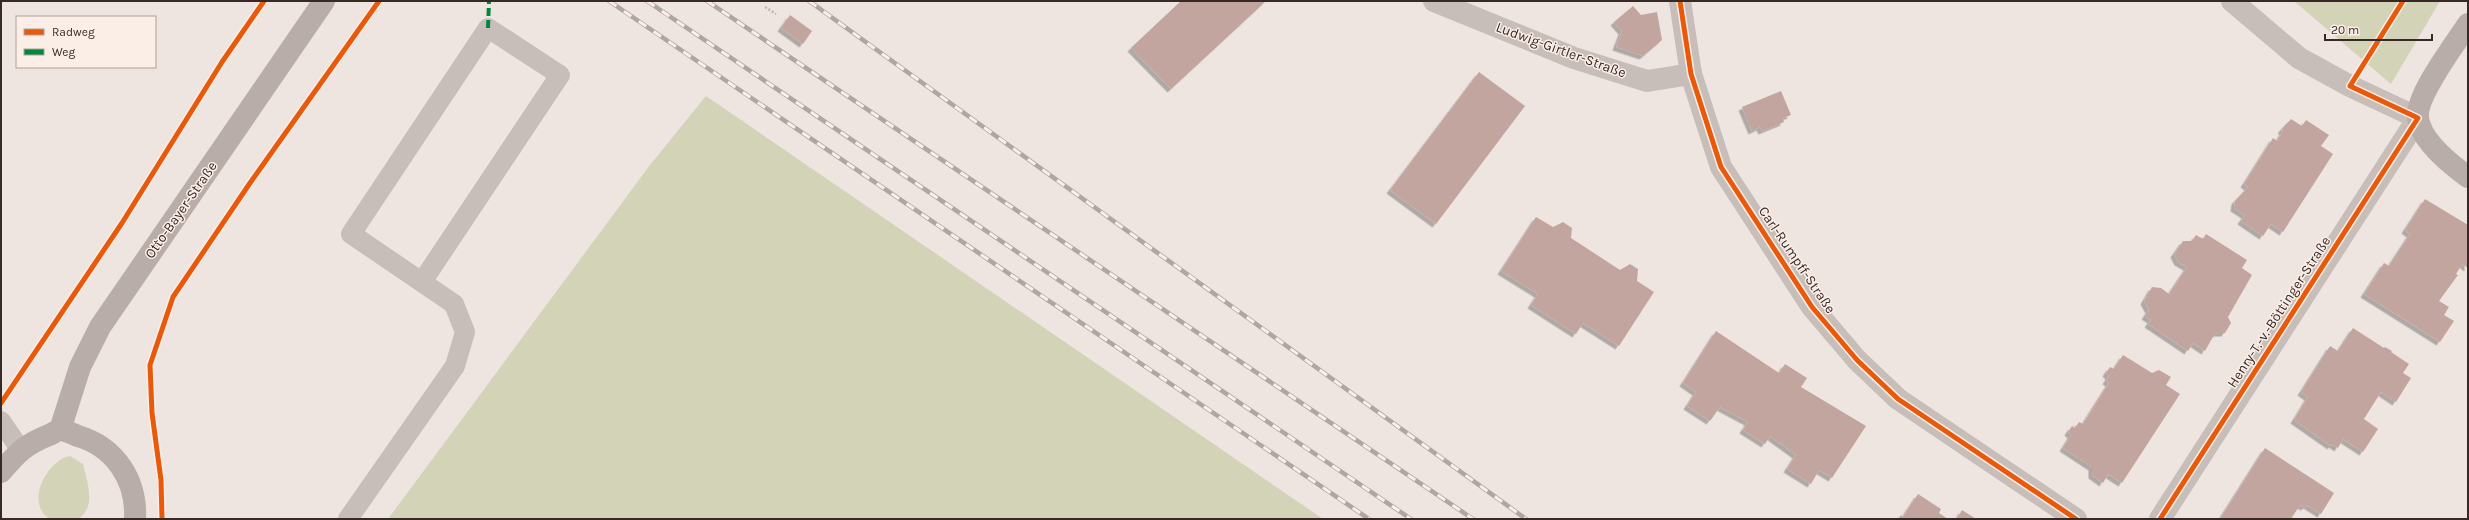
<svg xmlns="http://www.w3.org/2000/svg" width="2469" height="520" font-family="Karla,sans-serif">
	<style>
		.green { fill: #d3d3b8 }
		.building { fill: #c3a5a0; filter: url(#shadow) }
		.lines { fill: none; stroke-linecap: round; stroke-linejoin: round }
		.path { stroke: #c0b5b1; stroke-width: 2.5; stroke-dasharray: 2 2; stroke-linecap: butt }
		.lane { stroke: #c7bdb9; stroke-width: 20 }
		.street { stroke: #c7bdb9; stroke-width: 22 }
		.secondary { stroke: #b8ada9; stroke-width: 22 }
		.rail-casing { stroke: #aea6a4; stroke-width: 4.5 }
		.rail { stroke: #fbeee7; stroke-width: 3; stroke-dasharray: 9; stroke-linecap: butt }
		.quiet { stroke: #00873e; stroke-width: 4; stroke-dasharray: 8 4; stroke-linecap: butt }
		.cycleway-casing { stroke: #fbeee7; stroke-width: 8 }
		.cycleway { stroke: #e8590c; stroke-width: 5 }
		.labels { text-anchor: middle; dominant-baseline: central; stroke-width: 3; stroke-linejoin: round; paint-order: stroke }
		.street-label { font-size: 14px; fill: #382927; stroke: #fbeee7 }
	</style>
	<defs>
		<filter id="shadow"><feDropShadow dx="-3.5" dy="3.5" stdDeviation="0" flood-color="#0004"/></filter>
	</defs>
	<rect width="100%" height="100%" fill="#eee5e0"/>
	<g class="green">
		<path d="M2294,1H2440L2391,84Z"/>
		<path d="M706,96L1323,519H388L650,165Z"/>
		<path d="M70,456L83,464C87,482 97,507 78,519H50C24,504 47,460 70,456Z"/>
	</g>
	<g class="building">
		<path d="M1181,1H1266L1171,89L1131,48Z"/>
		<path d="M1633,6L1641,15L1657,12L1662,40L1643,56L1616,47L1622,31L1614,22Z"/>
		<path d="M790,15L812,31L803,44L781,28Z"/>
		<path d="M1479,72L1525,106L1436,224L1390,190Z"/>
		<path d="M1781,91L1791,115L1783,118L1784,122L1762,131L1760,127L1752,131L1742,107Z"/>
		<path d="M2291,119L2302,126L2306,120L2329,135L2321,146L2333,154L2283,232L2271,224L2263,236L2241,221L2245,215L2234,208L2235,201L2248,187L2244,184L2273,138L2277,141L2283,131L2281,130Z"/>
		<path d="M2425,199L2468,225V268L2462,264L2456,274L2458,275L2439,301L2449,307L2444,315L2454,321L2440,342L2364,294L2384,263L2389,266L2410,234L2405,230Z"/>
		<path d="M1536,217L1553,227L1563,222L1572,228L1571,238L1620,270L1630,264L1638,269L1637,281L1654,292L1619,346L1583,323L1576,334L1531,305L1538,294L1501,271Z"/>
		<path d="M2206,234L2247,260L2242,268L2252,275L2228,317L2231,323L2225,333H2218L2214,335L2205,351L2193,343L2188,351L2148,324L2151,320L2145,316L2149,310L2144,301L2152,287L2161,288L2169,294L2187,267L2178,262L2174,254L2183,241H2192L2196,235L2203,239Z"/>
		<path d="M2353,328L2384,348L2385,347L2392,351L2391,352L2409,364L2403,373L2411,378L2396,402L2381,392L2364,419L2378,429L2363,452L2343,439L2338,448L2332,444L2331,446L2294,420L2308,397L2301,392L2330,346L2338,351Z"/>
		<path d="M1716,331L1779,373L1785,364L1807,378L1801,387L1866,426L1832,478L1819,470L1811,484L1787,469L1796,455L1770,436L1765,444L1743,430L1748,422L1720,407L1710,421L1687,406L1696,392L1683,383Z"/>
		<path d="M2123,355L2152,373L2159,370L2171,377L2166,385L2180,394L2122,483L2108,474L2103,483L2092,475V467L2063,448L2071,435L2068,432L2072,426L2075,428L2079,422L2083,424L2109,383L2106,381L2109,376L2106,373L2110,367L2114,369Z"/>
		<path d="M2265,448L2334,493L2321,514L2307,505L2304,507L2300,505L2291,519H2220Z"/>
		<path d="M1918,494L1941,509L1939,513L1948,519H1898L1901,515L1903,517Z"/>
		<path d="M1962,510L1976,519H1957Z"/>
	</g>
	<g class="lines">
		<path class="path" d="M765,7L776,14"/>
		<g class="lane">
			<path d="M1,421L20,449"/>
			<path d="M348,519L455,366L465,332L454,304L351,234L488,28L560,75L422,282"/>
		</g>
		<g class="street">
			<path d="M1434,1L1574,58L1647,81L1691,74"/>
			<path d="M1680,1L1691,74L1721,167L1812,307L1857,360L1898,399L2076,519"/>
			<path d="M2160,519L2418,118L2350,86L2299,58L2232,1"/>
		</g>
		<g class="secondary">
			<path d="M2468,24C2455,44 2415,96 2418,118C2421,141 2450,164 2468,177"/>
			<path d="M60,430L80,367L100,327L324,1"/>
			<path d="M1,472C17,453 26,444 49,435C52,434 57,430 60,430C65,430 73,434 78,436C115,447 137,480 135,519"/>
		</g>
		<g class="rail-casing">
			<g id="rail">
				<path d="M609,1L1369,519"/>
				<path d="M647,1L1411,519"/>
				<path d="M707,1L1473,519"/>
				<path d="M809,1L1526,519"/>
			</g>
		</g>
		<use href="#rail" class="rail"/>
		<path class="quiet" d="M488,28L489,1"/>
		<g class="cycleway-casing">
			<g id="cycleway">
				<path d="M1680,1L1691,74L1721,167L1812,307L1857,360L1898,399L2076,519"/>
				<path d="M1,403L122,223L222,62L264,1"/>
				<path d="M162,519L161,480L152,413L150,365L173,297L250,183L379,1"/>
				<path d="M2160,519L2418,118L2350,86L2403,1"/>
			</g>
		</g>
		<use href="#cycleway" class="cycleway"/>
	</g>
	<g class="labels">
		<g class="street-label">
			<text transform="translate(1561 50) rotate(20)">Ludwig-Girtler-Straße</text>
			<text transform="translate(181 210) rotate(-55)">Otto-Bayer-Straße</text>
			<text transform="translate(1797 260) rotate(56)">Carl-Rumpff-Straße</text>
			<text transform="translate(2279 312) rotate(-57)">Henry-T.-v.-Böttinger-Straße</text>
		</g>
	</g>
	<rect width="2469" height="520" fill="none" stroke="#382927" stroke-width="4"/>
	<rect x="16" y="16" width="140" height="52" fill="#fbeee7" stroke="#ad9f9a"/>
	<rect x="24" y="29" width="20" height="6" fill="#e8590c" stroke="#ad9f9a"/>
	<text x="52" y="36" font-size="12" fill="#382927">Radweg</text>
	<rect x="24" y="49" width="20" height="6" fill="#00873e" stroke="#ad9f9a"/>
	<text x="52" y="56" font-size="12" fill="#382927">Weg</text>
	<path d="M2325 34v6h107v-6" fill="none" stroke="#382927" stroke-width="2"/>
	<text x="2331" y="34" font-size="12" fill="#382927" stroke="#fbeee7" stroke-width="3" paint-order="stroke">20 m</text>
</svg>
